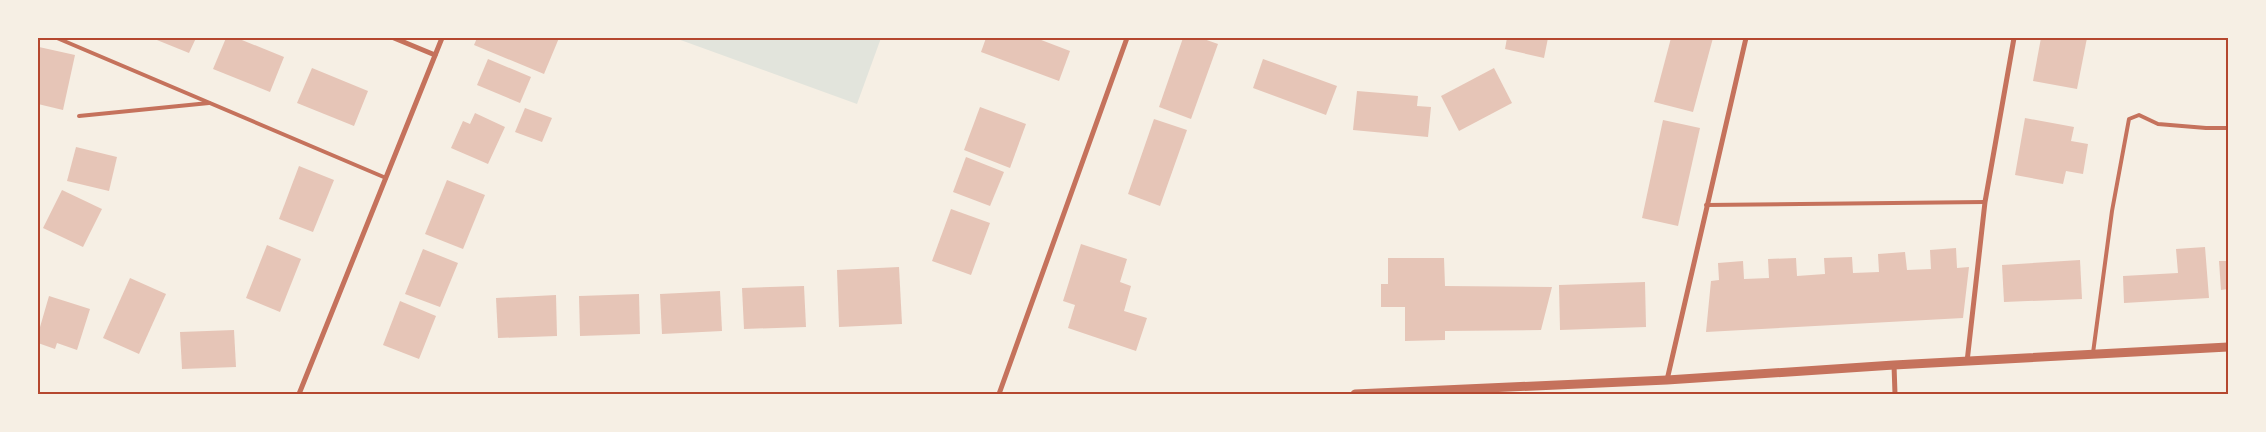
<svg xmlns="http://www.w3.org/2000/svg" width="2266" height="432" font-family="Roboto,sans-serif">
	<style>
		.green { fill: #e2e4dc }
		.building { fill: #e6c5b7 }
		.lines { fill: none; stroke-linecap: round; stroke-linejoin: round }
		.service { stroke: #c5725c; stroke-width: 4 }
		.minor { stroke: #c5725c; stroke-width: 5 }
		.tertiary { stroke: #c5725c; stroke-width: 9 }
		.neatline { fill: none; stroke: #b5482f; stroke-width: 2 }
	</style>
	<rect width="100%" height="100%" fill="#f6efe4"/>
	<path class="green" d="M675,38H881L857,104Z"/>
	<g class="building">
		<path d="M152,38H196L189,53Z"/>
		<path d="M226,38H237L284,57L270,92L213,69Z"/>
		<path d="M477,38H559L544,74L474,45Z"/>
		<path d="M986,38H1036L1070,51L1059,81L981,52Z"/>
		<path d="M1183,38H1201L1218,44L1191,119L1159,107Z"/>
		<path d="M1507,38H1548L1544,58L1505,49Z"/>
		<path d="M1671,38H1713L1693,112L1654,102Z"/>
		<path d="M2041,38H2087L2077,89L2033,81Z"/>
		<path d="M39,47L75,55L63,110L38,104V56Z"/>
		<path d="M488,59L531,77L520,103L477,85Z"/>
		<path d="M1263,59L1337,86L1326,115L1253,88Z"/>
		<path d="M312,68L368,91L354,126L297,103Z"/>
		<path d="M1494,68L1512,103L1459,131L1441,96Z"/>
		<path d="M1357,91L1418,96L1417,106L1431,107L1428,137L1353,130Z"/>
		<path d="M980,107L1026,124L1010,168L964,150Z"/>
		<path d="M525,108L552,118L542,142L515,132Z"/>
		<path d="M475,113L505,127L488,164L451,148L463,121L470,124Z"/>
		<path d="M2025,118L2074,127L2071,141L2088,144L2083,174L2066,171L2063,184L2015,175Z"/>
		<path d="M1154,119L1187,130L1160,206L1128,194Z"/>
		<path d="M1663,120L1700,128L1678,226L1642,218Z"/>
		<path d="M76,147L117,157L109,191L67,181Z"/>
		<path d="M966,157L1004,172L990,206L953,192Z"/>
		<path d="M299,166L334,180L313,232L279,219Z"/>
		<path d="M447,180L485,195L463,249L425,234Z"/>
		<path d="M62,190L102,209L83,247L43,228Z"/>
		<path d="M951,209L990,223L971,275L932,261Z"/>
		<path d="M1081,244L1127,259L1120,282L1131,286L1124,311L1147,318L1136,351L1068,328L1075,305L1063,301Z"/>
		<path d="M267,245L301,259L280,312L246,298Z"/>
		<path d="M2205,247L2209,298L2124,303L2123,276L2178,273L2176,249Z"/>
		<path d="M1956,248L1957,268L1969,267L1963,318L1706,332L1711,281L1719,280L1718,263L1743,261L1744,279L1769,278L1768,259L1796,258L1797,276L1825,274L1824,258L1852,257L1853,273L1879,272L1878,254L1905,252L1907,270L1931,269L1930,250Z"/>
		<path d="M423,249L458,263L440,307L405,294Z"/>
		<path d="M1388,258H1444L1445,286L1552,287L1541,330L1445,331V340L1405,341V307H1381V284H1388Z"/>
		<path d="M2080,260L2082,299L2004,302L2002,265Z"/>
		<path d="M2219,261H2228V289L2221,290Z"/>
		<path d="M899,267L902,324L839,327L837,270Z"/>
		<path d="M130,278L166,294L139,354L103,338Z"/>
		<path d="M1645,282L1646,327L1560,330L1559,285Z"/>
		<path d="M804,286L806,327L744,329L742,288Z"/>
		<path d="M720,291L722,331L662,334L660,294Z"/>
		<path d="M639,294L640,334L580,336L579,296Z"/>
		<path d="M556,295L557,336L498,338L496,298Z"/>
		<path d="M49,296L90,309L77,350L57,343L55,349L38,343V334Z"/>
		<path d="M400,301L436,316L419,359L383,345Z"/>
		<path d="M234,330L236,367L182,369L180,332Z"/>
	</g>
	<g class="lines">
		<g class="service">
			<path d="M57,38L386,178"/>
			<path d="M79,116L209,103"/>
			<path d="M1706,205L1985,202"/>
			<path d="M2093,353L2112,211L2129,119L2139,115L2158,124L2206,128H2228"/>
		</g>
		<g class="minor">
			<path d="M394,38L435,55"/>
			<path d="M1967,362L1985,202L2014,38"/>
			<path d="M1894,365L1895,394"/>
			<path d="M1667,380L1746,38"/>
			<path d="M299,394L442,38"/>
			<path d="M999,394L1127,38"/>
		</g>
		<path class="tertiary" d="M1355,394L1667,380L1894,365L2228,347"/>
	</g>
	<rect width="2266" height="432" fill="none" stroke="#f6efe4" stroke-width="78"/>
	<rect x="39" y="39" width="2188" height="354" class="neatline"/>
</svg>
